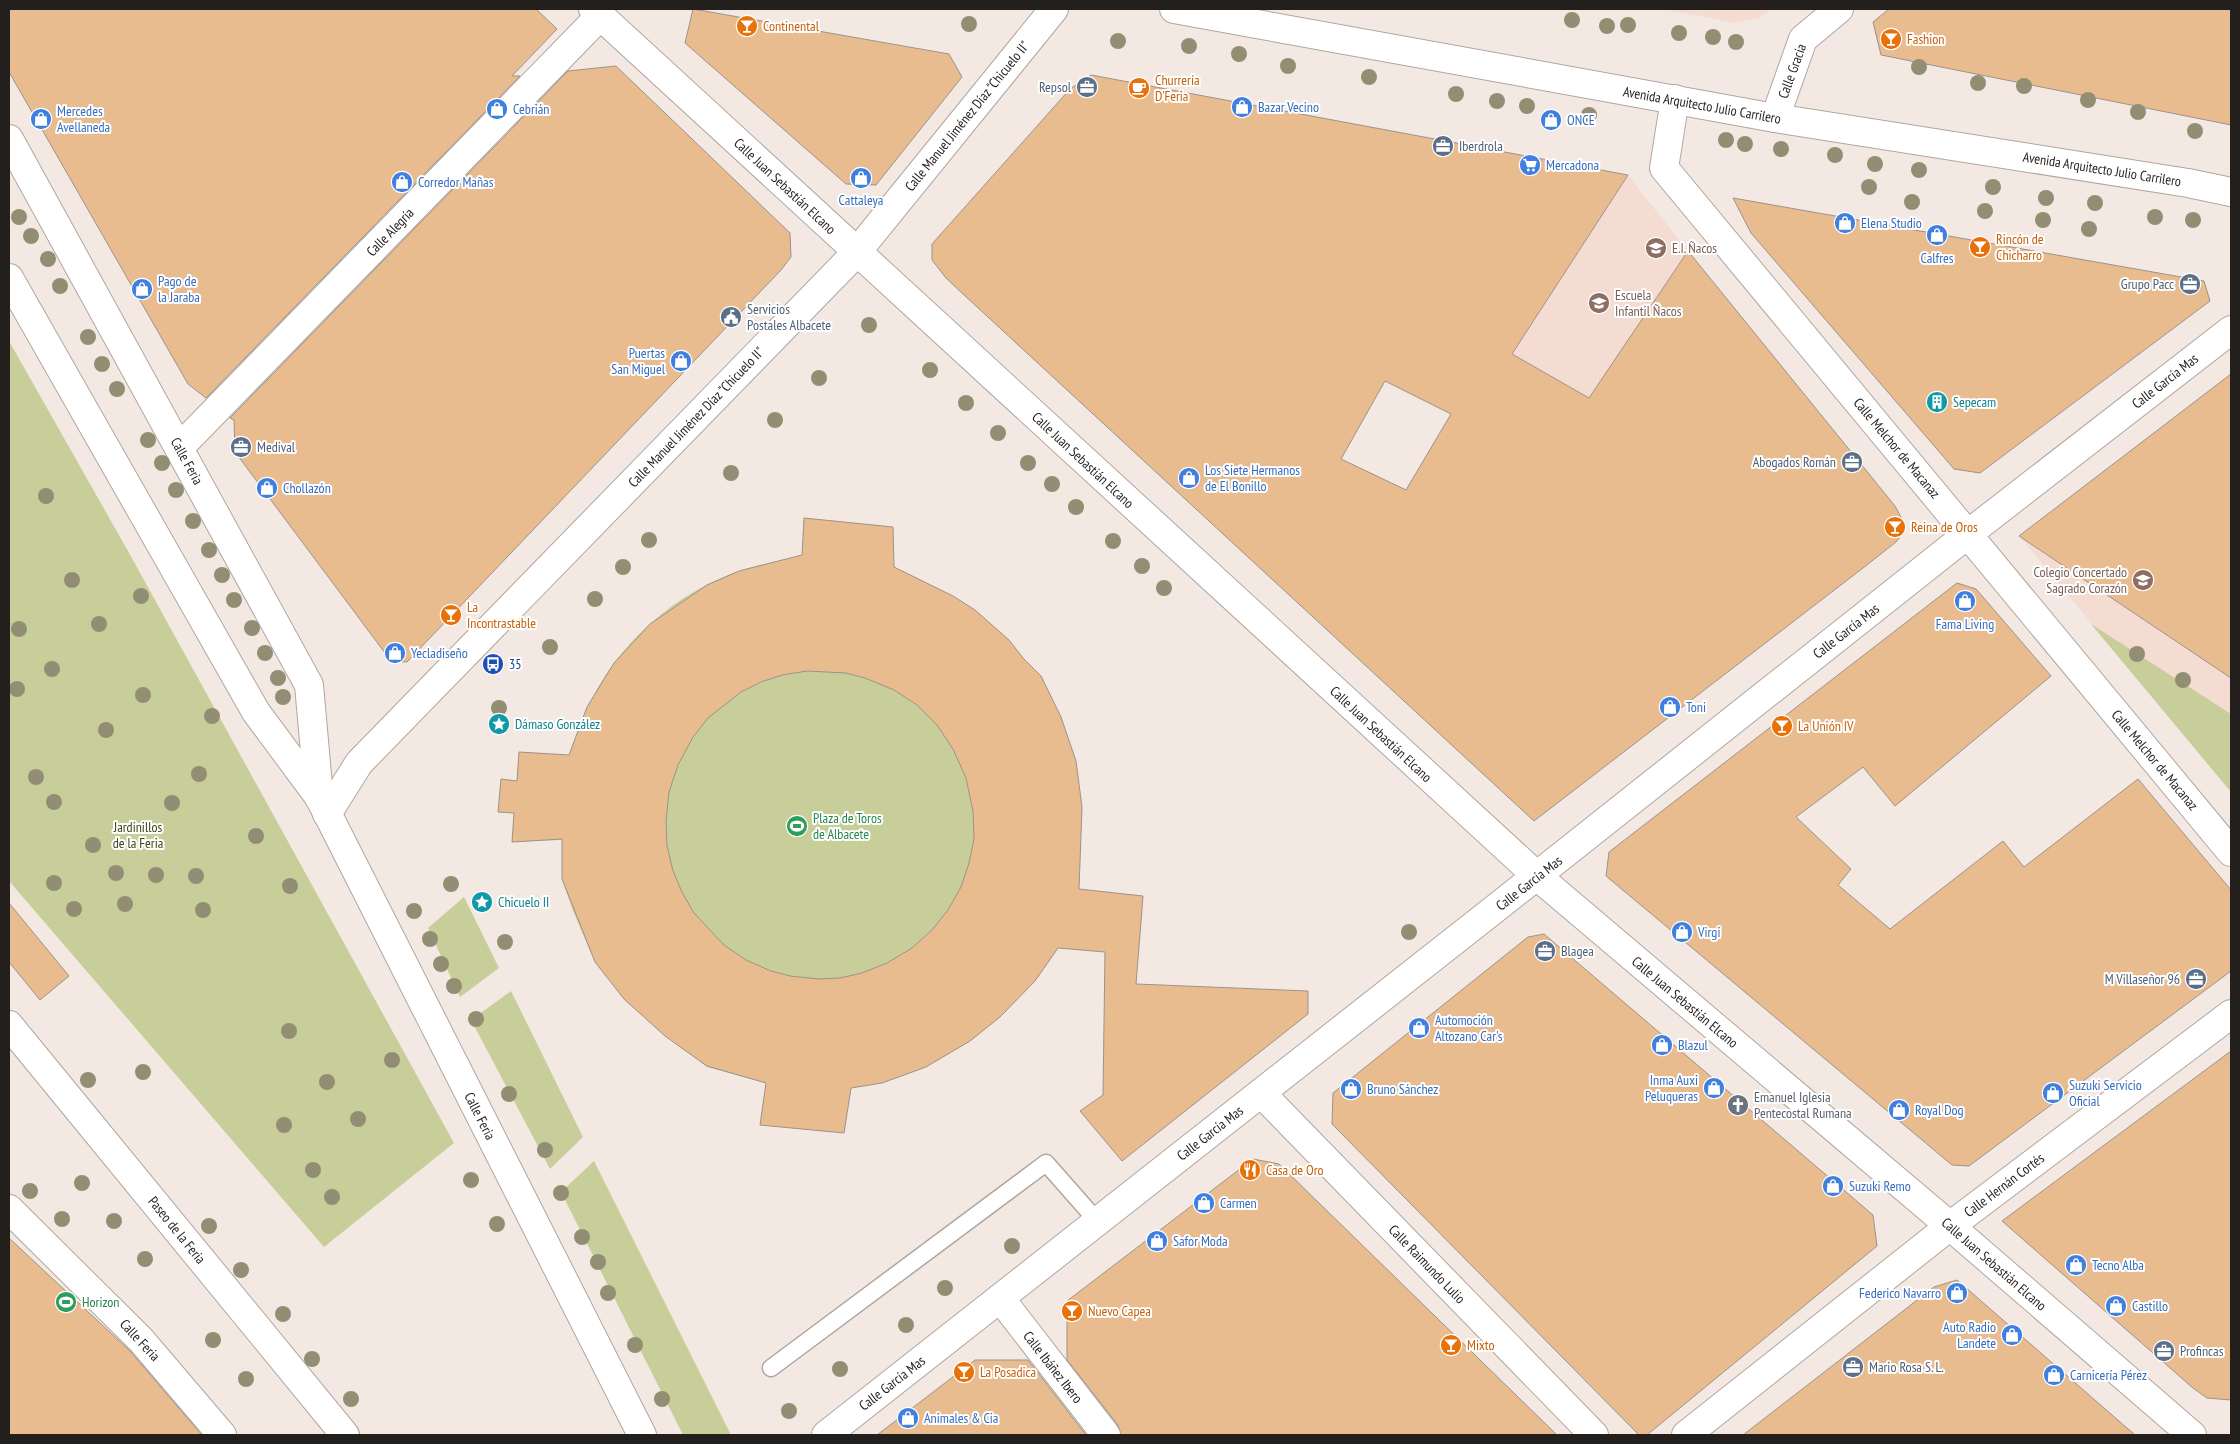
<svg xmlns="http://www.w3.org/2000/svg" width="2240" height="1444" font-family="'PT Sans Narrow',sans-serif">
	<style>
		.education { fill: #f5dcd3 }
		.green { fill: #c8ce9a }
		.building { fill: #e9bc90; stroke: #9b938b; fill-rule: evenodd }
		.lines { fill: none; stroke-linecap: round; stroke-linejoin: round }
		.lane-casing { stroke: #b0a6a0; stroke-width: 19 }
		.street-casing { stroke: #b0a6a0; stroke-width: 30 }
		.lane { stroke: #fff; stroke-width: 16 }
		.street { stroke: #fff; stroke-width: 28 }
		.tree { fill: #928e73 }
		.labels { text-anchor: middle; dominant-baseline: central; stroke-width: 4; stroke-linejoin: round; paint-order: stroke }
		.food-label { font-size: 14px; fill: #c56008; stroke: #fff; text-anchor: start }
		.street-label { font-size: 14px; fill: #231f1c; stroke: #fff }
		.service-label { font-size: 14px; fill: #4e5e75; stroke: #fff; text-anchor: start }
		.shop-label { font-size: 14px; fill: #366cbe; stroke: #fff; text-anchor: start }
		.education-label { font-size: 14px; fill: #785e54; stroke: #fff; text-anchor: start }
		.culture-label { font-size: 14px; fill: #0d838f; stroke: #fff; text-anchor: start }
		.transit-label { font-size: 14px; fill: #164399; stroke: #fff; text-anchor: start }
		.leisure-label { font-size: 14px; fill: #27864d; stroke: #fff; text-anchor: start }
		.park-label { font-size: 14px; fill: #414418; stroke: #fff }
		.worship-label { font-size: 14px; fill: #5b616d; stroke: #fff; text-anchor: start }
	</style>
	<rect width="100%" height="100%" fill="#f4e9e2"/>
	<g class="education">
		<path d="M1662,9H1771L1760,18L1735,23Z"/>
		<path d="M1628,175L1688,251L1589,398L1512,354Z"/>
		<path d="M2231,374V792L2019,536Z"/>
	</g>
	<g class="green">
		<path d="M9,341L128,551L454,1143L324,1247L9,881Z"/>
		<path d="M804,518L893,527L894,567L953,596L975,610L1009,640L1023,658L1041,676L1061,717L1058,948L1035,981L1000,1017L970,1041L926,1067L882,1083L851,1088L844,1133L760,1125L766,1083L707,1067L665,1036L624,999L595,962L573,911L562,879V840L512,842L514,813L498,812L501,779L517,781L519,752L569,755C575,740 580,724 587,709C615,646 674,593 739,571C759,564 782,561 802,555Z"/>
		<path d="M2091,624L2231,714V792Z"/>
		<path d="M464,897L499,968L460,997L428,928Z"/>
		<path d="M511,991L583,1137L550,1169L471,1020Z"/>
		<path d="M594,1161L731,1435H683L561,1192Z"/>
	</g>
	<g class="building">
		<path d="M9,9H536L557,29L512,76H520L206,398L188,384L9,72Z"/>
		<path d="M693,9L949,54L962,77L876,185L846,184L685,43Z"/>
		<path d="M1889,9H2231V125L1881,55L1873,22Z"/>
		<path d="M616,66L790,233L791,257L781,270L407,662L391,661L235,452L234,420L230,418L568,71Z"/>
		<path d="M1091,75L1628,175L1512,354L1589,398L1688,251L1895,506L1902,519L1903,533L1896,542L1863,568L1534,821L963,294L946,278L932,260V244L1070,89ZM1385,381L1451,414L1406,490L1341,459Z"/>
		<path d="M1733,198L2204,281L2210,301L1980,473L1954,469L1751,233Z"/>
		<path d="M2231,374V678L2019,536Z"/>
		<path d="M804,518L893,527L894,567L953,596L975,610L1009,640L1023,658L1041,676L1061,717L1076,761L1082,807L1079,889L1143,896L1136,984L1308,991V1014L1122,1161L1080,1111L1103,1095L1105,952L1058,948L1035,981L1000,1017L970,1041L926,1067L882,1083L851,1088L844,1133L760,1125L766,1083L707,1066L665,1036L624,999L595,962L562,879V839L512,842L514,813L498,812L501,779L517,781L519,752L569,755L587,707L614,663L650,624L707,585L739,571L802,555ZM807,671L846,673L865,678L894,690L917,705L937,725L953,749L966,778L973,811L974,839L969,863L961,887L948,910L932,930L912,948L887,963L862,973L840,978L819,979L790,976L771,971L746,960L724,945L694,913L682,892L673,871L667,846L666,821L669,792L678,765L693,737L708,718L741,692L761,682L782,675Z"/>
		<path d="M1957,583L1976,589L2051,676L1895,806L1863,767L1796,817L1851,869L1838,885L1890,929L2003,841L2024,867L2138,779L2231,890V971L1969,1166L1952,1165L1606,876L1609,852Z"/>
		<path d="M9,903L69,976L40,1000L9,962Z"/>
		<path d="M1544,934L1873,1215L1877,1246L1647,1435H1639L1332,1124L1333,1093L1528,937Z"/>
		<path d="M2231,1051V1400L2207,1398L2193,1388L2002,1221Z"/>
		<path d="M1253,1159L1279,1164L1557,1435H1121L1118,1425L1067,1360V1301Z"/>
		<path d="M9,1238L130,1351L202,1435H9Z"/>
		<path d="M1957,1280L2135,1435H1743L1934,1287Z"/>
		<path d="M975,1360H1028L1086,1435H877Z"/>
	</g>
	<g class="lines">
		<g class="lane-casing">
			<path id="lane" d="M771,1368L1046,1163L1098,1222"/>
		</g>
		<g class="street-casing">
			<g id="street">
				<path d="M593,9L1537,876L1950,1226L2192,1435"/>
				<path d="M1174,9L1775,118L2188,183L2231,192"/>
				<path d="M1675,99L1664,168L2231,852"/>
				<path d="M1775,118L1803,39L1839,9"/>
				<path d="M9,139L309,685L319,797"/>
				<path d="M9,278L256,712L319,797L642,1435"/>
				<path d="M179,448L600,16"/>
				<path d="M327,814L359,763L856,253L1054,9"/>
				<path d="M9,1025L345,1435"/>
				<path d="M1261,1093L1594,1435"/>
				<path d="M9,1209L141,1340L222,1435"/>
				<path d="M1000,1298L1106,1435"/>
				<path d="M826,1435L1501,904L1968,534L2231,330"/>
				<path d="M1686,1435L1950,1226L2231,1014"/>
			</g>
		</g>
		<use href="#lane" class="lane"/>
		<use href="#street" class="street"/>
	</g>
	<g class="tree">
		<circle cx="1572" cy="20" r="8"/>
		<circle cx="969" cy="24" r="8"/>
		<circle cx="1628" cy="25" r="8"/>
		<circle cx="1607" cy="26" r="8"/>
		<circle cx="1679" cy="33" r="8"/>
		<circle cx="1713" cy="37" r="8"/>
		<circle cx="1118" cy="41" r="8"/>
		<circle cx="1736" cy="42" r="8"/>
		<circle cx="1189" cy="46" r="8"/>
		<circle cx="1239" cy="54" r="8"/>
		<circle cx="1288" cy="66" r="8"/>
		<circle cx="1919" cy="67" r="8"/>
		<circle cx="1369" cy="77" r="8"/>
		<circle cx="1978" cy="83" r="8"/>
		<circle cx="2024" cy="86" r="8"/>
		<circle cx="1456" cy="94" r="8"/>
		<circle cx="2088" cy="100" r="8"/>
		<circle cx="1497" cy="101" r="8"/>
		<circle cx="1527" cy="106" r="8"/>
		<circle cx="2138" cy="112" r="8"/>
		<circle cx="1589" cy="115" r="8"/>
		<circle cx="2195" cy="131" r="8"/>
		<circle cx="1726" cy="140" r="8"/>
		<circle cx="1745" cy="144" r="8"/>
		<circle cx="1781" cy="149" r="8"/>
		<circle cx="1835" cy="155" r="8"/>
		<circle cx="1875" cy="164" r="8"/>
		<circle cx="1919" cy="170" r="8"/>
		<circle cx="1869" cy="187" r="8"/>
		<circle cx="1993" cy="187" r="8"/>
		<circle cx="2046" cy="198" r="8"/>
		<circle cx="1912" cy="202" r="8"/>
		<circle cx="2095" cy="203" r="8"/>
		<circle cx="1985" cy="211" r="8"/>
		<circle cx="19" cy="217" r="8"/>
		<circle cx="2155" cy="217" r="8"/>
		<circle cx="2043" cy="220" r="8"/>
		<circle cx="2193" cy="220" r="8"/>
		<circle cx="2089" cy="229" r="8"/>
		<circle cx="31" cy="236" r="8"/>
		<circle cx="48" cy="259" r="8"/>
		<circle cx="60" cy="286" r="8"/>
		<circle cx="869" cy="325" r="8"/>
		<circle cx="88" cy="337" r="8"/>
		<circle cx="102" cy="364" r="8"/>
		<circle cx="930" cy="370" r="8"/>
		<circle cx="819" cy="378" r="8"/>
		<circle cx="117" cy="389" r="8"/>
		<circle cx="966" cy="403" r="8"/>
		<circle cx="775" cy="420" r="8"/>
		<circle cx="998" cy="433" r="8"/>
		<circle cx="148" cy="440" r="8"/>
		<circle cx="162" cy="463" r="8"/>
		<circle cx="1028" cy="463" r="8"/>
		<circle cx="731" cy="473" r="8"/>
		<circle cx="1052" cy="484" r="8"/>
		<circle cx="176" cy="490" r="8"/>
		<circle cx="46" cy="496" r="8"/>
		<circle cx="1076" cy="507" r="8"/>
		<circle cx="193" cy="521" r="8"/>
		<circle cx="649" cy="540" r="8"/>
		<circle cx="1113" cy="541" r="8"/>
		<circle cx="209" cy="550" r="8"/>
		<circle cx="1142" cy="566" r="8"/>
		<circle cx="623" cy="567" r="8"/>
		<circle cx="222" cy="575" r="8"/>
		<circle cx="72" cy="580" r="8"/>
		<circle cx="1164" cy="588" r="8"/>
		<circle cx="141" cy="596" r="8"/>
		<circle cx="595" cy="599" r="8"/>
		<circle cx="234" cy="600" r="8"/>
		<circle cx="99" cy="624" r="8"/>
		<circle cx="252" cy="628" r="8"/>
		<circle cx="19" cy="629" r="8"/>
		<circle cx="550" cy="647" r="8"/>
		<circle cx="265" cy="653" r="8"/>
		<circle cx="2137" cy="654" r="8"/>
		<circle cx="52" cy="669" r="8"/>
		<circle cx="278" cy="678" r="8"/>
		<circle cx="2183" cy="680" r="8"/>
		<circle cx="17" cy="689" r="8"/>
		<circle cx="143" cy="695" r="8"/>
		<circle cx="283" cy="697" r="8"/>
		<circle cx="499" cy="708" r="8"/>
		<circle cx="212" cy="716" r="8"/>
		<circle cx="106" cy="730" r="8"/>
		<circle cx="199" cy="774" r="8"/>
		<circle cx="36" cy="777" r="8"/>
		<circle cx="54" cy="802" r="8"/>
		<circle cx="172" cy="803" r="8"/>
		<circle cx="256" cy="836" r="8"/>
		<circle cx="93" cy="845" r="8"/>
		<circle cx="116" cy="873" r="8"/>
		<circle cx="156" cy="875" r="8"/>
		<circle cx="196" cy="876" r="8"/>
		<circle cx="54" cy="883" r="8"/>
		<circle cx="451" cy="884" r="8"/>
		<circle cx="290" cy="886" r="8"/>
		<circle cx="125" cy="904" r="8"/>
		<circle cx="74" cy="909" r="8"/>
		<circle cx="203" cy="910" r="8"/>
		<circle cx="414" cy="911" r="8"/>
		<circle cx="1409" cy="932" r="8"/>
		<circle cx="430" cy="939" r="8"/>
		<circle cx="505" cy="942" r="8"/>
		<circle cx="441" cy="964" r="8"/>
		<circle cx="454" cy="986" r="8"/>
		<circle cx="476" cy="1019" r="8"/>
		<circle cx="289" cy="1031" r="8"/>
		<circle cx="392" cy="1060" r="8"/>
		<circle cx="143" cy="1072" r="8"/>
		<circle cx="88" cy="1080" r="8"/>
		<circle cx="327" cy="1082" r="8"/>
		<circle cx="509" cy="1094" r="8"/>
		<circle cx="358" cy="1119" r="8"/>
		<circle cx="284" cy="1125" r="8"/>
		<circle cx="545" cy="1150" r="8"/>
		<circle cx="313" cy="1170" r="8"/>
		<circle cx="471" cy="1180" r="8"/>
		<circle cx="82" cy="1183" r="8"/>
		<circle cx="30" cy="1191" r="8"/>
		<circle cx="561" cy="1193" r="8"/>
		<circle cx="332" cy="1197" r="8"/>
		<circle cx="62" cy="1219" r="8"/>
		<circle cx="114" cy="1221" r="8"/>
		<circle cx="497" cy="1224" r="8"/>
		<circle cx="209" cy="1226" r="8"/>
		<circle cx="582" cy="1237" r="8"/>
		<circle cx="1012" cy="1246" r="8"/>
		<circle cx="145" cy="1259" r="8"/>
		<circle cx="598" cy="1262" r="8"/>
		<circle cx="241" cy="1270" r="8"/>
		<circle cx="945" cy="1288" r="8"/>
		<circle cx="608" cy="1293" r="8"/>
		<circle cx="283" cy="1314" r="8"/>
		<circle cx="906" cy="1325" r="8"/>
		<circle cx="213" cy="1340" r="8"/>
		<circle cx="635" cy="1345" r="8"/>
		<circle cx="312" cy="1359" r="8"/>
		<circle cx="840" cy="1369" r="8"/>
		<circle cx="246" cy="1379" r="8"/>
		<circle cx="351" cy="1399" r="8"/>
		<circle cx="662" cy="1399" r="8"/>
		<circle cx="789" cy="1411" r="8"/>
	</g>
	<defs>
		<g id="bar-disc" transform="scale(1.125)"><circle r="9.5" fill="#e8710a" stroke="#fff"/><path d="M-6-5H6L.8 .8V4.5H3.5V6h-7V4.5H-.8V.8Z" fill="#fff"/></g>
		<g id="office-disc" transform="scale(1.125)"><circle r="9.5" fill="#5c6f8a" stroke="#fff"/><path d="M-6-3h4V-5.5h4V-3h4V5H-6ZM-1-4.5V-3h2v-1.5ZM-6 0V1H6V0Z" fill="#fff"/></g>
		<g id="cafe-disc" transform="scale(1.125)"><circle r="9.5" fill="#e8710a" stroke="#fff"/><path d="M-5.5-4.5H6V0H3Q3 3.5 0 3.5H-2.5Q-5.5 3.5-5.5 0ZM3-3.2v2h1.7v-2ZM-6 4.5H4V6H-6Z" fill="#fff"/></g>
		<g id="shop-disc" transform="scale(1.125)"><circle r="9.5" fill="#3f7fe0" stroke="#fff"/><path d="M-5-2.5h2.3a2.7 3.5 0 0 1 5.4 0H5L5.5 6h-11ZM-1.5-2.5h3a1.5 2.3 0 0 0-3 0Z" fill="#fff"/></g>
		<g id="supermarket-disc" transform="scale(1.125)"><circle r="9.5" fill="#3f7fe0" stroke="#fff"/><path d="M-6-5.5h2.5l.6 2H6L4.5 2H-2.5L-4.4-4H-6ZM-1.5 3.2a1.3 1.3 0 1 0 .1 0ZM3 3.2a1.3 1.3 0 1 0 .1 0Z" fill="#fff"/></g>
		<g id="school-disc" transform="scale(1.125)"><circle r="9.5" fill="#8d6e63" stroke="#fff"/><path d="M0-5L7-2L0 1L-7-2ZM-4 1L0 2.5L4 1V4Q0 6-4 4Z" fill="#fff"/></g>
		<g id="civic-disc" transform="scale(1.125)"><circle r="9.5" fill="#5c6f8a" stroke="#fff"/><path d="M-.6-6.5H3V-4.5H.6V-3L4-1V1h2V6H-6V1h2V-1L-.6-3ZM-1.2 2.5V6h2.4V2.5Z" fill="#fff"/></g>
		<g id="building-disc" transform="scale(1.125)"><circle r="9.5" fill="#0f9aa8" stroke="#fff"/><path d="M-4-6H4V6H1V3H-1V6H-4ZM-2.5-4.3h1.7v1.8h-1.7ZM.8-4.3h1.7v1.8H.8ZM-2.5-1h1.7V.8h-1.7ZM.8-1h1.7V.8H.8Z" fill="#fff"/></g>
		<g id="bus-disc" transform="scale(1.125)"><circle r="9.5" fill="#1a4fb4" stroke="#fff"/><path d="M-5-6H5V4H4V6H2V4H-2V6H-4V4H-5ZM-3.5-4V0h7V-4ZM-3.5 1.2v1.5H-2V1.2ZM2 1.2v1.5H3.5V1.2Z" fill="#fff"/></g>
		<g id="sight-disc" transform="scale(1.125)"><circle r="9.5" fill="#0f9aa8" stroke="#fff"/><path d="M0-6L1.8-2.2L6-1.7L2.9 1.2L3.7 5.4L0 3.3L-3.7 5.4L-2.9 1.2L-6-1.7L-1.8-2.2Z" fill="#fff"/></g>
		<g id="stadium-disc" transform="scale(1.125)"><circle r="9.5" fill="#2e9e5b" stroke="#fff"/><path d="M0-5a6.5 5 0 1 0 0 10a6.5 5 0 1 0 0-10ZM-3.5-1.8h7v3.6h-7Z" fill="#fff"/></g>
		<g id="church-disc" transform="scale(1.125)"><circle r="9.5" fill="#6b7280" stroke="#fff"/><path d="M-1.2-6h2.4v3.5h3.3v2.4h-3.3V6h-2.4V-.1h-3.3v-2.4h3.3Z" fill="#fff"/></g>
		<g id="restaurant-disc" transform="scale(1.125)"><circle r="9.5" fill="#e8710a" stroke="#fff"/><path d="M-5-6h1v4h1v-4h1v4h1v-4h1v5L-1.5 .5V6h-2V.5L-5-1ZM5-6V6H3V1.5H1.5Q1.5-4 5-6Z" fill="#fff"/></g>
	</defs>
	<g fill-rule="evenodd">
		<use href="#bar-disc" x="747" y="26"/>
		<use href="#bar-disc" x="1891" y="39"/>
		<use href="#office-disc" x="1087" y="87"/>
		<use href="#cafe-disc" x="1139" y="88"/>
		<use href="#shop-disc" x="1242" y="107"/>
		<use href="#shop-disc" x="497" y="109"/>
		<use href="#shop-disc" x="41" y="119"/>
		<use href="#shop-disc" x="1551" y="120"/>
		<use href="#office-disc" x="1443" y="146"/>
		<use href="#supermarket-disc" x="1530" y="165"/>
		<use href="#shop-disc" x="861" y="178"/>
		<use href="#shop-disc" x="402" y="182"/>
		<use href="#shop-disc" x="1845" y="223"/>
		<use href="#shop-disc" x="1937" y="235"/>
		<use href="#bar-disc" x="1980" y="247"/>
		<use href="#school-disc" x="1656" y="248"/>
		<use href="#office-disc" x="2190" y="284"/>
		<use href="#shop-disc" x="142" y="289"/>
		<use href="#school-disc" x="1599" y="303"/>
		<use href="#civic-disc" x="731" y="317"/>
		<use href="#shop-disc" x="681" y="361"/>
		<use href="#building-disc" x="1937" y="402"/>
		<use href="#office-disc" x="241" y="447"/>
		<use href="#office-disc" x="1852" y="462"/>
		<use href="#shop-disc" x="1189" y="478"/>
		<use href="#shop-disc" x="267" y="488"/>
		<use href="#bar-disc" x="1895" y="527"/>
		<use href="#school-disc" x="2143" y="580"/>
		<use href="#shop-disc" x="1965" y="601"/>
		<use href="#bar-disc" x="451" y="615"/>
		<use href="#shop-disc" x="395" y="653"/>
		<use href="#bus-disc" x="493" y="664"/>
		<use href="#shop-disc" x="1670" y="707"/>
		<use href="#sight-disc" x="499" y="724"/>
		<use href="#bar-disc" x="1782" y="726"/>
		<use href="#stadium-disc" x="797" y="826"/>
		<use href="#sight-disc" x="482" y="902"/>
		<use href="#shop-disc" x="1682" y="932"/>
		<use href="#office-disc" x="1545" y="951"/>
		<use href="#office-disc" x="2196" y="979"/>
		<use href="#shop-disc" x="1419" y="1028"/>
		<use href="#shop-disc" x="1662" y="1045"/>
		<use href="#shop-disc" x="1714" y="1088"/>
		<use href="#shop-disc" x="1351" y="1089"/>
		<use href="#shop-disc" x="2053" y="1093"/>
		<use href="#church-disc" x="1738" y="1105"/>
		<use href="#shop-disc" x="1899" y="1110"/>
		<use href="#restaurant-disc" x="1250" y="1170"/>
		<use href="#shop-disc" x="1833" y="1186"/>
		<use href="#shop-disc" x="1204" y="1203"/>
		<use href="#shop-disc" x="1157" y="1241"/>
		<use href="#shop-disc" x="2076" y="1265"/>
		<use href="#shop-disc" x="1957" y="1293"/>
		<use href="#stadium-disc" x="66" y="1302"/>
		<use href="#shop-disc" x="2116" y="1306"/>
		<use href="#bar-disc" x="1072" y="1311"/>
		<use href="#shop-disc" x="2012" y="1335"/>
		<use href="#bar-disc" x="1451" y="1345"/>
		<use href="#office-disc" x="2164" y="1351"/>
		<use href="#office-disc" x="1853" y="1367"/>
		<use href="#bar-disc" x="964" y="1372"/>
		<use href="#shop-disc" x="2054" y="1375"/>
		<use href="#shop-disc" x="908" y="1418"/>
	</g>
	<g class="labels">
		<g class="food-label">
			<text x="763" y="26">Continental</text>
			<text x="1907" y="39">Fashion</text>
			<text x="1155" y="80">Churrería<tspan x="1155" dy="16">D'Feria</tspan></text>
			<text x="1996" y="239">Rincón de<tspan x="1996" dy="16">Chicharro</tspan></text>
			<text x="1911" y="527">Reina de Oros</text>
			<text x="467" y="607">La<tspan x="467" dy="16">Incontrastable</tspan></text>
			<text x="1798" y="726">La Unión IV</text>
			<text x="1266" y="1170">Casa de Oro</text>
			<text x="1088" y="1311">Nuevo Capea</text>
			<text x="1467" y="1345">Mixto</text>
			<text x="980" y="1372">La Posadica</text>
		</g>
		<g class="street-label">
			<text transform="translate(1792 71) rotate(-70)">Calle Gracia</text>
			<text transform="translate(1702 105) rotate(10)">Avenida Arquitecto Julio Carrilero</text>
			<text transform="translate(967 116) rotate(-51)">Calle Manuel Jiménez Díaz "Chicuelo II"</text>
			<text transform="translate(2102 169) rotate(9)">Avenida Arquitecto Julio Carrilero</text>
			<text transform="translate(785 186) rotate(43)">Calle Juan Sebastián Elcano</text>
			<text transform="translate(390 232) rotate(-46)">Calle Alegría</text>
			<text transform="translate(2165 381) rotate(-38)">Calle García Mas</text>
			<text transform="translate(696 417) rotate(-46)">Calle Manuel Jiménez Díaz "Chicuelo II"</text>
			<text transform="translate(1897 448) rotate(50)">Calle Melchor de Macanaz</text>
			<text transform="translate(1083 460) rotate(43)">Calle Juan Sebastián Elcano</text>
			<text transform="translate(187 461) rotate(61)">Calle Feria</text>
			<text transform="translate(1846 631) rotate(-38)">Calle García Mas</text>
			<text transform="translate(1381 734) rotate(43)">Calle Juan Sebastián Elcano</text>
			<text transform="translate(2155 760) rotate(50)">Calle Melchor de Macanaz</text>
			<text transform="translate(1529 883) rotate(-38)">Calle García Mas</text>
			<text transform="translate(1685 1002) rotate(40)">Calle Juan Sebastián Elcano</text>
			<text transform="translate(480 1116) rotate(63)">Calle Feria</text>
			<text transform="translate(1210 1133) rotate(-38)">Calle García Mas</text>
			<text transform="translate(2004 1185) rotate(-37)">Calle Hernán Cortés</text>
			<text transform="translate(177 1230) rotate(51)">Paseo de la Feria</text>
			<text transform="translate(1427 1264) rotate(46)">Calle Raimundo Lulio</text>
			<text transform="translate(1994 1264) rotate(41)">Calle Juan Sebastián Elcano</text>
			<text transform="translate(140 1340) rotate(47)">Calle Feria</text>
			<text transform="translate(1053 1367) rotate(52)">Calle Ibáñez Ibero</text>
			<text transform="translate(892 1383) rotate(-38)">Calle García Mas</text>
		</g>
		<g class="service-label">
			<text x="1071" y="87" text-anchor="end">Repsol</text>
			<text x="1459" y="146">Iberdrola</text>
			<text x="2174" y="284" text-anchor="end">Grupo Pacc</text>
			<text x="747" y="309">Servicios<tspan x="747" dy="16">Postales Albacete</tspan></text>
			<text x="257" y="447">Medival</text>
			<text x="1836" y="462" text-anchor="end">Abogados Román</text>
			<text x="1561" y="951">Blagea</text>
			<text x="2180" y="979" text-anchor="end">M Villaseñor 96</text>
			<text x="2180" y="1351">Profincas</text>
			<text x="1869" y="1367">Mario Rosa S. L.</text>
		</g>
		<g class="shop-label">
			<text x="1258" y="107">Bazar Vecino</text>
			<text x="513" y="109">Cebrián</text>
			<text x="57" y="111">Mercedes<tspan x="57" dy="16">Avellaneda</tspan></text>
			<text x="1567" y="120">ONCE</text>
			<text x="1546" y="165">Mercadona</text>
			<text x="418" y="182">Corredor Mañas</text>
			<text x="861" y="200" text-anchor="middle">Cattaleya</text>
			<text x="1861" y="223">Elena Studio</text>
			<text x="1937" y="258" text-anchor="middle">Calfres</text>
			<text x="158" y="281">Pago de<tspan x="158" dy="16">la Jaraba</tspan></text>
			<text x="665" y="353" text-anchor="end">Puertas<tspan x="665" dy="16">San Miguel</tspan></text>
			<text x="1205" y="470">Los Siete Hermanos<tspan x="1205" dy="16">de El Bonillo</tspan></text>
			<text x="283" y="488">Chollazón</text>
			<text x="1965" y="624" text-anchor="middle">Fama Living</text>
			<text x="411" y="653">Yecladiseño</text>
			<text x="1686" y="707">Toni</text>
			<text x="1698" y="932">Virgi</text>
			<text x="1435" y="1020">Automoción<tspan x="1435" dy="16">Altozano Car's</tspan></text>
			<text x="1678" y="1045">Blazul</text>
			<text x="1698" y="1080" text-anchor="end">Inma Auxi<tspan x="1698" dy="16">Peluqueras</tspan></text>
			<text x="2069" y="1085">Suzuki Servicio<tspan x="2069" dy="16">Oficial</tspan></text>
			<text x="1367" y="1089">Bruno Sánchez</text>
			<text x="1915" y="1110">Royal Dog</text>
			<text x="1849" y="1186">Suzuki Remo</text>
			<text x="1220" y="1203">Carmen</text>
			<text x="1173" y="1241">Safor Moda</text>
			<text x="2092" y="1265">Tecno Alba</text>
			<text x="1941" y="1293" text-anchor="end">Federico Navarro</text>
			<text x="2132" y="1306">Castillo</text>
			<text x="1996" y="1327" text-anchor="end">Auto Radio<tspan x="1996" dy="16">Landete</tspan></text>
			<text x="2070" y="1375">Carnicería Pérez</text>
			<text x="924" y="1418">Animales &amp; Cia</text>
		</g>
		<g class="education-label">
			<text x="1672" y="248">E.I. Ñacos</text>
			<text x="1615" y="295">Escuela<tspan x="1615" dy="16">Infantil Ñacos</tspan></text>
			<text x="2127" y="572" text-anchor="end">Colegio Concertado<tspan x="2127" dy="16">Sagrado Corazón</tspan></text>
		</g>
		<g class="culture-label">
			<text x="1953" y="402">Sepecam</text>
			<text x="515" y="724">Dámaso González</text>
			<text x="498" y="902">Chicuelo II</text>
		</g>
		<g class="transit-label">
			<text x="509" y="664">35</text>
		</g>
		<g class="leisure-label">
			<text x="813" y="818">Plaza de Toros<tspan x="813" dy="16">de Albacete</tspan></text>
			<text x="82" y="1302">Horizon</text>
		</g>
		<g class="park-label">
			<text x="138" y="827">Jardinillos<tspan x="138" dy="16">de la Feria</tspan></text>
		</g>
		<g class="worship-label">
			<text x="1754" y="1097">Emanuel Iglesia<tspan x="1754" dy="16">Pentecostal Rumana</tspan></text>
		</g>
	</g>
	<rect width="2240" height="1444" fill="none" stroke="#231f1c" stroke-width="20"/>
</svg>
